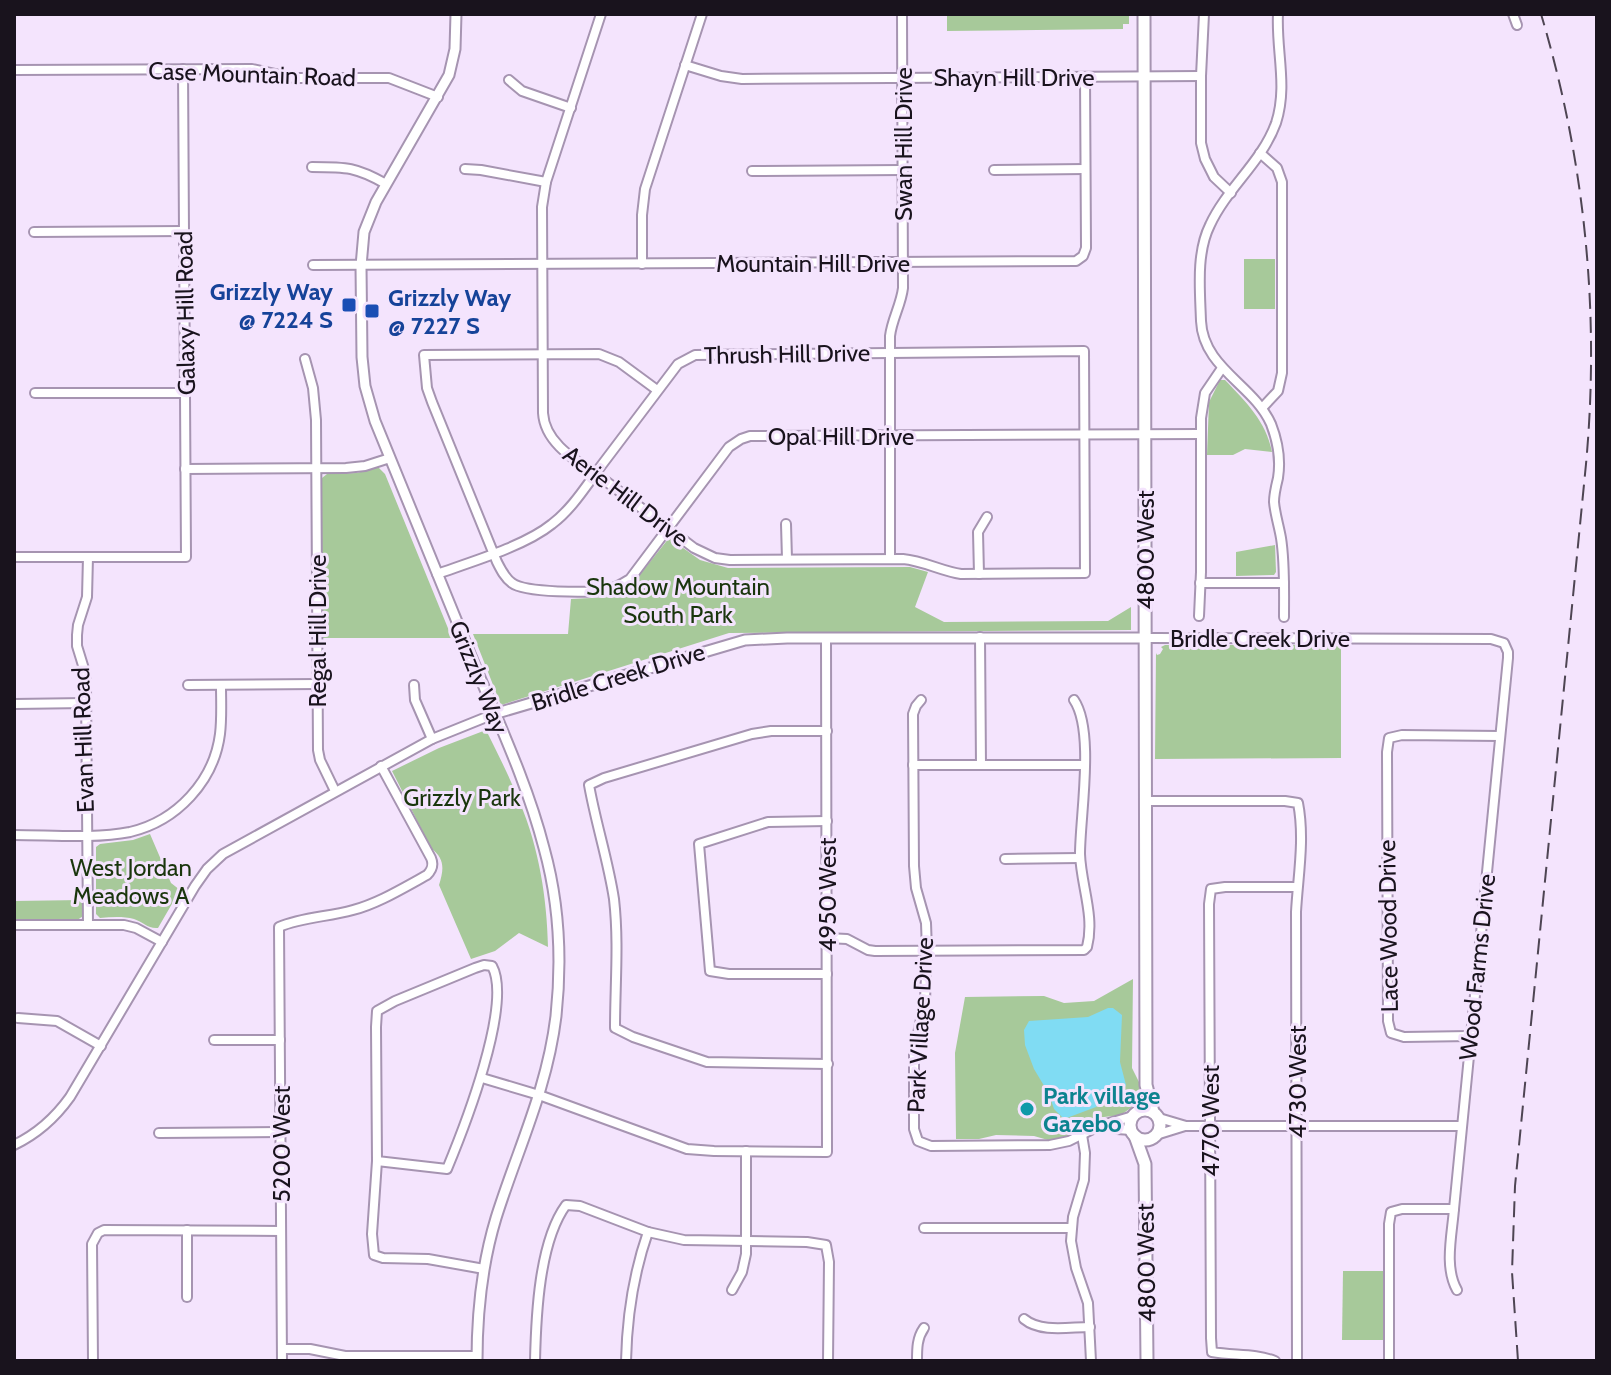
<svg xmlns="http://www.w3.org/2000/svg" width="1611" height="1375" font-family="Cabin,sans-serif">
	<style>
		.green { fill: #a7c99a }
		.water { fill: #80dcf3 }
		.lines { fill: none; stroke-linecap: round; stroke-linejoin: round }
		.minor-casing { stroke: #a694b1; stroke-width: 12 }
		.tertiary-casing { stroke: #a694b1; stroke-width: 13 }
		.secondary-casing { stroke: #a694b1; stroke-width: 15 }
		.minor { stroke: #fff; stroke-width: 8 }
		.tertiary { stroke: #fff; stroke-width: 9 }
		.secondary { stroke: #fff; stroke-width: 11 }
		.rail { stroke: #4e4553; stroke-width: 2; stroke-dasharray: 16 8; stroke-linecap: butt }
		.transit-dot { fill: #1a4fb4; stroke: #f4e4fd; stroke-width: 3 }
		.culture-dot { fill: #0f9aa8; stroke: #f4e4fd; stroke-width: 3 }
		.labels { text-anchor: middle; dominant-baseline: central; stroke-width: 6; stroke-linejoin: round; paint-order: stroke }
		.street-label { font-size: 24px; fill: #19131d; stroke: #f4e4fd }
		.transit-label { font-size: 24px; font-weight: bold; fill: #164399; stroke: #f4e4fd; text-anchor: end }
		.park-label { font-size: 24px; fill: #1a360d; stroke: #f4e4fd }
		.culture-label { font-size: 24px; font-weight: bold; fill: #0d838f; stroke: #f4e4fd; text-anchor: start }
	</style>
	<rect width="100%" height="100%" fill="#f4e4fd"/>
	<g class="green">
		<path d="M947,14H1129V24H1123V29L947,31Z"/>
		<rect x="1244" y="259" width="31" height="50"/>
		<path d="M1220,380H1225C1246,402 1266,421 1272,452L1245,449L1233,455H1207L1209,402Z"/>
		<path d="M374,468H379L385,474L452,638H322V478L327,474L357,473Z"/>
		<path d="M669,538L700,560L728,568L910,567L928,572L915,607L944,622L1108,621L1131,607V630L729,633L501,705L473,634H568L571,599L611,597L630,587Z"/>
		<path d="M1275,545L1276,572L1274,575L1236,576V552Z"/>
		<path d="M1165,645H1341V758L1155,759L1156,653L1157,655L1160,654L1163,649L1161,647Z"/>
		<path d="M486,730C498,754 510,778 520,803C539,848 547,898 548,947L519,933L495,951L471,959L439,885C444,869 445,859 431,848L392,771L439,748Z"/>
		<path d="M150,834L171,883L180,890L158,928C148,929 143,922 134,919C123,916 111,917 100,918L96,914V847L100,844L133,840Z"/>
		<path d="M82,900L83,916L76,921H14V901Z"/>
		<path d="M1133,979L1132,1068L1140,1084L1136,1104L1121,1115L1104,1117L1088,1122L1066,1138L1048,1140L1034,1136L996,1135L979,1139H956L955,1053L965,997L1044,996L1064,1003L1094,1001Z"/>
		<path d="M1343,1271H1384V1340H1342Z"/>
	</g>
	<path class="water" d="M1108,1008H1113L1122,1015L1120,1062L1126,1085L1119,1098L1113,1103H1101L1096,1107L1064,1119L1054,1109L1049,1094L1034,1069L1025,1045L1024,1030L1029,1021L1088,1017Z"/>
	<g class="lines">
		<g class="minor-casing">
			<g id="minor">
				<path d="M1204,14L1201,76V143L1205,159L1214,177L1231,193"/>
				<path d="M1278,14C1276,51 1288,86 1276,123C1262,162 1227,188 1210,225C1196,253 1200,290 1201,321C1203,368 1254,385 1271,424C1278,442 1281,459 1278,478C1276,486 1274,494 1274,502C1275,514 1279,526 1281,538C1285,563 1284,591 1284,617"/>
				<path d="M1513,14L1517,25"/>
				<path d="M685,65L721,76L742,79L1201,76"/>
				<path d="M14,70L252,69L294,78H389L438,97"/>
				<path d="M509,80L522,91L571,108"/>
				<path d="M1260,153L1277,168L1282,182V373L1278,391L1262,408"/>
				<path d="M312,167C347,167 356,167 386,184"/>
				<path d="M465,169L481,170L546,182"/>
				<path d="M994,170L1085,169"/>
				<path d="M752,171L903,170"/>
				<path d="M34,232L184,231"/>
				<path d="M642,264V215L645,189L702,14"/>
				<path d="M313,265L1076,261L1083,256L1086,248L1085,77"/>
				<path d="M305,359L313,388L316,420L318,750L320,760L335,791"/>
				<path d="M657,390L619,362L599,354L424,355L427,388L432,402L497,562C501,570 505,578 512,583C525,593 589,593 607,590C616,588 622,584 630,579L729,447L741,439L750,436L1201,434"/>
				<path d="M35,393H186"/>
				<path d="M185,469L346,468L365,466L390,458"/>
				<path d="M786,524L787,559"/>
				<path d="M14,557H186L183,69"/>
				<path d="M890,559V336C892,319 901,305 903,288L902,14"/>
				<path d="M437,574C471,562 525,546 552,524C572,509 586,486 601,466L678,364L695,355L1084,351L1085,573L961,574C941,571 924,561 903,559L730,560L715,558L694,548L603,479C579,462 545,445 543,413L542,207L546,182L601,14"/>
				<path d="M979,574L978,532L987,517"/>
				<path d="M1200,583H1284"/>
				<path d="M1199,616L1201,572V418L1205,393L1222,368"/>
				<path d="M980,637L981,765"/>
				<path d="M1145,638L1491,639L1504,643L1508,652V658L1454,1209C1452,1235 1444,1267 1457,1290"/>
				<path d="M188,685L317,684"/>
				<path d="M414,685L415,700L432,739"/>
				<path d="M921,700L916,706L913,714L914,866L916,888L926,923L927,951L925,1000L914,1053V1129L918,1141L931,1146L1050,1145L1069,1141L1099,1126L1133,1116"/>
				<path d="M14,704L86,703"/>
				<path d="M827,731H771L752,734L604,778L589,785C596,824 608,860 614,899C619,943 615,985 615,1028L633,1037L707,1062L828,1064"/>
				<path d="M913,765H1085"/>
				<path d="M1146,801H1285L1298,803C1305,839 1298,876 1296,912L1297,1361"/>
				<path d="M827,821L768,822L699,844L710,971L729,974H827"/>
				<path d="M14,835C51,835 94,839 130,832C177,821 214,781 220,734C222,718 221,701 221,685"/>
				<path d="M1005,859L1080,858"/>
				<path d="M14,925H124L136,928L162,942"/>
				<path d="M88,925L86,688L85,672L77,646V635L78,625L87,597L88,557"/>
				<path d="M827,938L847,939L868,950L875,951L1084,950L1087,947C1095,916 1081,885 1080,854C1080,816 1095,731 1074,700"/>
				<path d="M18,1018L57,1021L101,1046"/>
				<path d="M1470,1036L1404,1037L1391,1033L1388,1021L1387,752L1389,738L1402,735L1500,736"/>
				<path d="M214,1040H280"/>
				<path d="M482,1078L539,1095L687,1149L714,1151L827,1152L826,638"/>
				<path d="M1159,1118L1186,1126H1461"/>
				<path d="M1106,1124L1117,1129L1131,1130"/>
				<path d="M159,1133L281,1132"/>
				<path d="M1082,1135L1085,1153L1084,1180L1073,1217L1071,1241L1076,1268L1088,1303L1091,1361"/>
				<path d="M1156,1135L1185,1126"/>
				<path d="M14,1145C37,1134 55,1118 70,1097L195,886L207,869L223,854L432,739L494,714"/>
				<path d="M377,1161L447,1169C464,1128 513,1004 492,966L484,965L475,968L395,1001L377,1011L376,1027L377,1161L372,1234L374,1255L383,1258L428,1259L484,1269"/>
				<path d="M924,1228H1071"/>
				<path d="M187,1230V1297"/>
				<path d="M732,1290L742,1272L746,1254V1151"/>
				<path d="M1024,1319C1041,1333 1069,1327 1090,1327"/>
				<path d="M282,1349H310L345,1356H477"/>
				<path d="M93,1361L92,1244L98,1233L104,1230L281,1231"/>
				<path d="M282,1361L279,927C302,917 328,917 353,910C379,903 403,888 427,875C432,870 434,865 431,858L381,766"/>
				<path d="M535,1361C536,1316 539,1242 566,1205L580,1206L648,1232L684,1240L807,1242L826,1245L829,1262L828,1361"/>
				<path d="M626,1361C627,1316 633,1275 648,1232"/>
				<path d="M917,1361C917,1348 917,1338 924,1328"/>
				<path d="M1275,1361C1254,1353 1234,1356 1212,1352L1211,1338L1209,904L1211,889L1225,887H1297"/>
				<path d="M1389,1361V1224L1391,1212L1402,1209H1454"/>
			</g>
		</g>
		<g class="tertiary-casing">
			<g id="tertiary">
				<path d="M456,14L455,49L449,75L376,202L364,232L361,266L362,357L365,386L375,421C407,500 439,578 471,656C497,719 527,782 544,848C559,902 562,960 556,1016C547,1090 518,1148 496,1218C482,1264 477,1313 477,1361"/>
				<path d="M494,714L745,640L787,638H1145"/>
			</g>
		</g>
		<g class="secondary-casing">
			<g id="secondary">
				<path d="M1144,14L1146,1085L1153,1112"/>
				<circle cx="1145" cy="1125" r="15"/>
				<path d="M1135,1136L1145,1164L1147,1361"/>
			</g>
		</g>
		<use href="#minor" class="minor"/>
		<use href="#tertiary" class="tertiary"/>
		<use href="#secondary" class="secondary"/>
		<path class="rail" d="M1518,1361L1512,1272L1515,1186L1586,464C1600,312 1585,161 1541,14"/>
	</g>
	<g class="transit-dot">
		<rect x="341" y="297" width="16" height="16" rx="4"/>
		<rect x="364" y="303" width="16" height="16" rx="4"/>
	</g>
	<circle class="culture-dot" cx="1027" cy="1109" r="8"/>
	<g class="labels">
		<g class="street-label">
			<text transform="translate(252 74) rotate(2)">Case Mountain Road</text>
			<text x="1014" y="77">Shayn Hill Drive</text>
			<text transform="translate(903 144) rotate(-90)">Swan Hill Drive</text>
			<text x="813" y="263">Mountain Hill Drive</text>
			<text transform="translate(185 313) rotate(-91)">Galaxy Hill Road</text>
			<text transform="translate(787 354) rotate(-1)">Thrush Hill Drive</text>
			<text x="841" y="436">Opal Hill Drive</text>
			<text transform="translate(626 496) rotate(37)">Aerie Hill Drive</text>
			<text transform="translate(1145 550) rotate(-90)">4800 West</text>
			<text transform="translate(317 631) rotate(-90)">Regal Hill Drive</text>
			<text x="1260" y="638">Bridle Creek Drive</text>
			<text transform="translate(479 677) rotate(68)">Grizzly Way</text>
			<text transform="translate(618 677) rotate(-17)">Bridle Creek Drive</text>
			<text transform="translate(83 740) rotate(-92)">Evan Hill Road</text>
			<text transform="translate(827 895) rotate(-90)">4950 West</text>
			<text transform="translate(1388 926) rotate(-91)">Lace Wood Drive</text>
			<text transform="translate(1477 967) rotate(-84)">Wood Farms Drive</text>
			<text transform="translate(920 1025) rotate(-87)">Park Village Drive</text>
			<text transform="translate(1297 1082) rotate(-90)">4730 West</text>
			<text transform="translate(1210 1121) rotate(-90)">4770 West</text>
			<text transform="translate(281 1144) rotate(-90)">5200 West</text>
			<text transform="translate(1146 1263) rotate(-91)">4800 West</text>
		</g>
		<g class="transit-label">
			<text x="333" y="291">Grizzly Way<tspan x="333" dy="28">@ 7224 S</tspan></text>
			<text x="388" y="297" text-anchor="start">Grizzly Way<tspan x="388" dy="28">@ 7227 S</tspan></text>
		</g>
		<g class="park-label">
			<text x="678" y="586">Shadow Mountain<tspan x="678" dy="28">South Park</tspan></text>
			<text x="462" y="797">Grizzly Park</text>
			<text x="131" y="867">West Jordan<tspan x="131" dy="28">Meadows A</tspan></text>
		</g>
		<g class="culture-label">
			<text x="1043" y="1095">Park village<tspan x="1043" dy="28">Gazebo</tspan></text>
		</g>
	</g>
	<rect width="1611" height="1375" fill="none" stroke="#19131d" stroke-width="32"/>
</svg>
